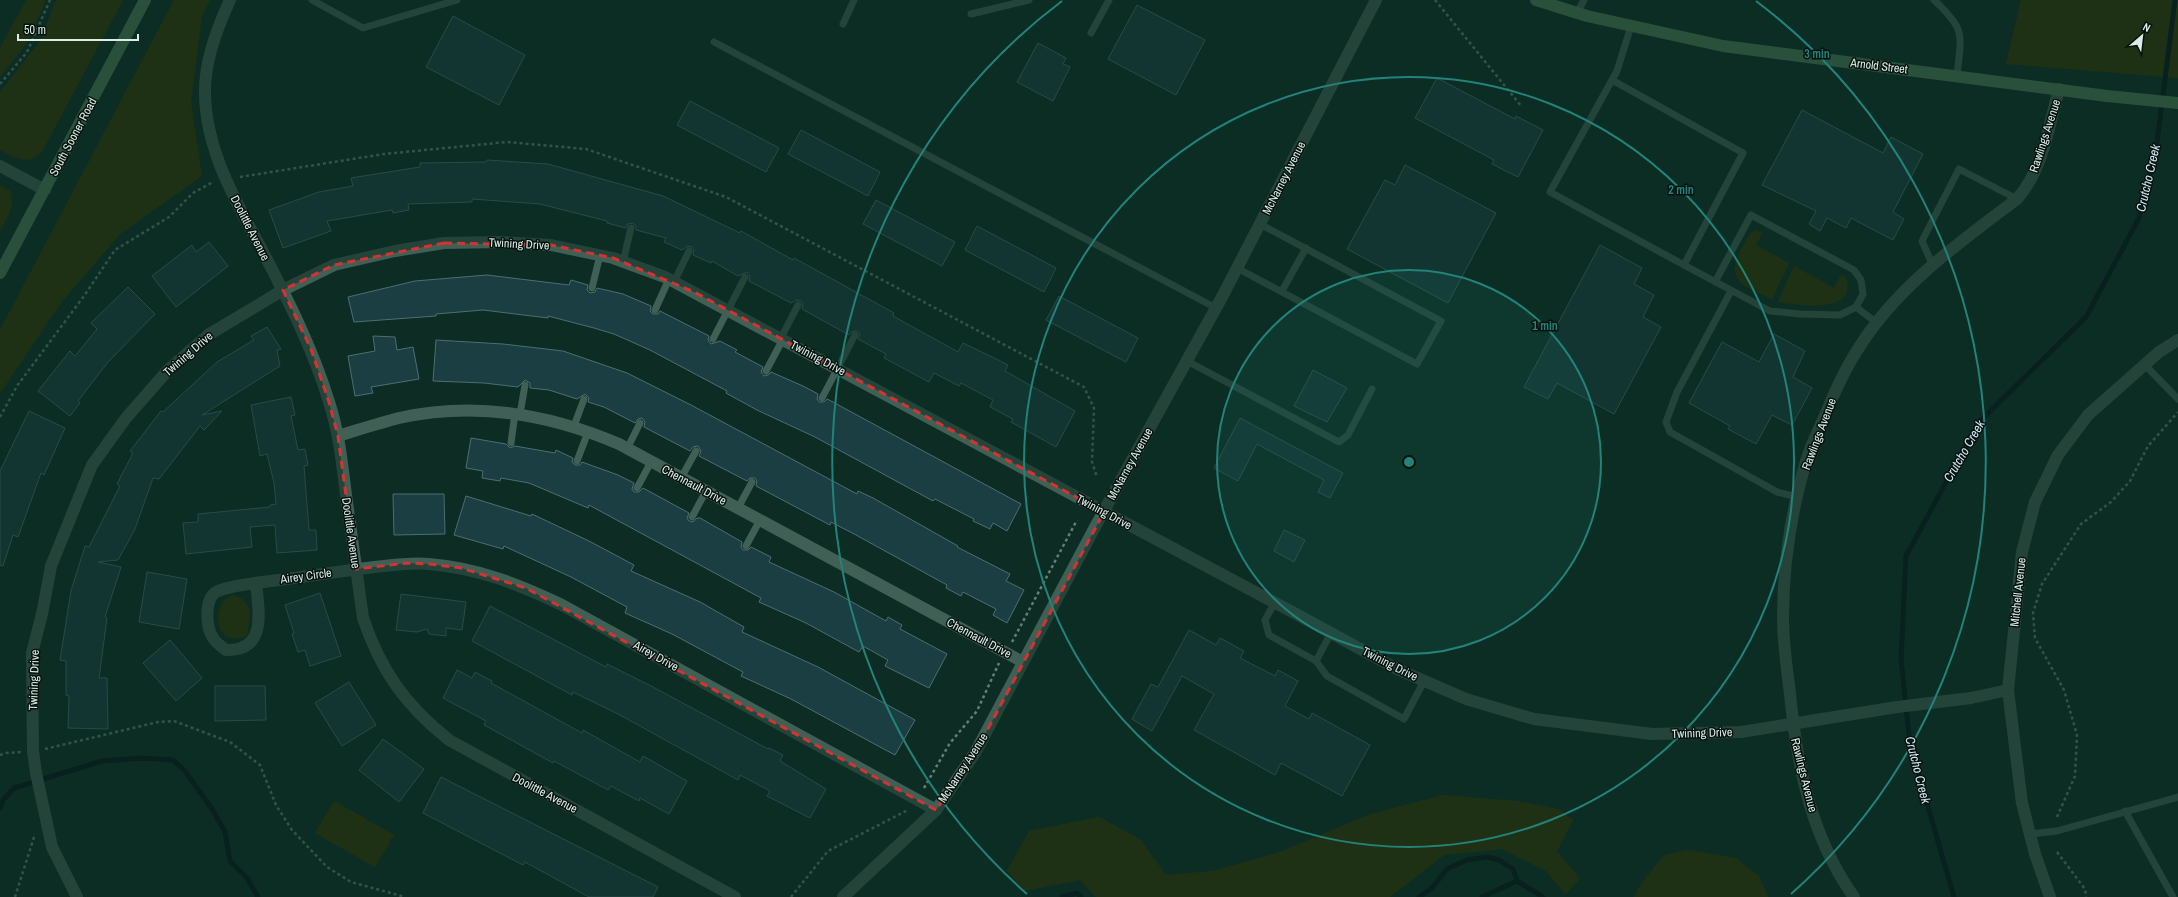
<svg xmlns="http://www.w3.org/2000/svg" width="2178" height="897" font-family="'Archivo Narrow',sans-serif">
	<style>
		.green { fill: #353700 }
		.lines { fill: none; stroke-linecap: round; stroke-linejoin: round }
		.stream { stroke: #041117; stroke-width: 5 }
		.building { fill: #1a3e41; stroke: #4b6f72 }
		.path { stroke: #647e76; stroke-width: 2.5; stroke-dasharray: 3 3; stroke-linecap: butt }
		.lane { stroke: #406055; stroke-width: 7 }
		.street { stroke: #406055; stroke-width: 12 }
		.secondary { stroke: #4d7b58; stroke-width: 12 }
		.marked { fill: none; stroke: #d63232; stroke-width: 3; stroke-dasharray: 8 5; stroke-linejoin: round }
		.ring { fill: none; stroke: #23827a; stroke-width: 2 }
		.labels { text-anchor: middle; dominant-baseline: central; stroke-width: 3; stroke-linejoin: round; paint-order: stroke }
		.street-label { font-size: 12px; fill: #dbede6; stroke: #06120e }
		.water-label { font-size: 13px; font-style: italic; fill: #cfe6f2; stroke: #06120e }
		.centre { fill: #23827a; stroke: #06120e; stroke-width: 2 }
		.ring-label { font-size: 12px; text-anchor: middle; font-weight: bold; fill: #23827a; stroke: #06120e; stroke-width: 3; stroke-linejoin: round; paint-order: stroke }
	</style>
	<rect width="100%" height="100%" fill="#0d2d24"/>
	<g class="green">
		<path d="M26,0H46L26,44L0,77V48Z"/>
		<path d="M56,0H123L44,148C32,167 16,159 0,150V92L40,41Z"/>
		<path d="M174,0H210L202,15L191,103L202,176L120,234L63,300L0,393V330Z"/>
		<path d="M2021,0H2178V78L2006,64Z"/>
		<path d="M0,185L10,191C15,209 8,215 0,231Z"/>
		<path d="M1755,230L1762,233L1756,245L1789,263L1772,299C1746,286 1724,283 1741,250C1745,243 1748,234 1755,230Z"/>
		<path d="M1794,266L1834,288L1841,275L1846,278C1858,315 1797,305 1778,302Z"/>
		<path d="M233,595C255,602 250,617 247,636C213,650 210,602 233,595Z"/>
		<path d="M1443,795L1517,801L1559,809L1573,820L1557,851L1580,879L1565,894L1546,871L1502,849L1444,855L1390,897H1096L1080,880L1023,891L1007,871L1029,831L1099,817L1140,839L1166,875L1212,871L1277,853L1371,814Z"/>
		<path d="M334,801L394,835L375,867L315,833Z"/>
		<path d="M1688,850L1736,858L1759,876L1768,897H1634L1640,885L1664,855Z"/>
	</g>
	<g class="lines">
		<g class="stream">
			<path d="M0,808L3,800L14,788L102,761L143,758L173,760L185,771L212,809L225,832L230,861L247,878L258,897"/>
			<path d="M1517,881L1543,897"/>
			<path d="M1062,897L1077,893L1081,897"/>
			<path d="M1419,897L1432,888L1447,869L1467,860L1487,857L1499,860L1513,869L1517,881"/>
			<path d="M1482,897L1517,881"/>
			<path d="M1954,897L1910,744L1901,659L1906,556L1979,422L2086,317L2139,218L2156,150L2175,0"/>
		</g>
	</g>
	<g class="building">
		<path d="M1137,5L1205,40L1176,95L1108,59Z"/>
		<path d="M453,16L525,55L499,105L426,67Z"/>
		<path d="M1038,43L1066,58L1063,64L1070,67L1053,101L1017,82Z"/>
		<path d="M1437,78L1515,119L1516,116L1543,130L1518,177L1492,164L1494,160L1415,118Z"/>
		<path d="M690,101L779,148L766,172L677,125Z"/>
		<path d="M1802,110L1883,153L1891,137L1923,154L1893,212L1904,219L1893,240L1851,218L1846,228L1827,218L1820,231L1809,224L1816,211L1762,185Z"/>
		<path d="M801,130L880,172L868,196L788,154Z"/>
		<path d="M487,160L548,164L663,196L740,233L741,231L793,260L794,258L894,313L893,316L958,352L963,343L990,356L1008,365L1005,371L1075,411L1056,447L1011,422L1013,419L990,407L993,400L961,383L959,386L934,373L929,382L884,358L886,354L858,339L860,334L858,331H853L849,335L802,309L803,304L801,301L797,300L791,303L749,281L750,276L747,272L738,276L712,261L711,263L693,255L694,250L692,247L688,246L682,250L664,242L666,238L636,230V226L633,223L628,224L626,228L607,223V221L540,204L472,199V202L408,204L409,210L393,213L392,210L327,221L331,231L283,248L269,210L319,192L353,186L351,178L420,167V163L486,162Z"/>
		<path d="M1405,165L1496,213L1448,303L1347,249L1385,180L1395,185Z"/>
		<path d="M876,200L955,242L942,266L863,224Z"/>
		<path d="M977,226L1056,268L1044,292L965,250Z"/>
		<path d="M209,242L228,266L176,307L152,276L192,245L196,252Z"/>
		<path d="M1600,245L1642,268L1634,284L1654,295L1643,317L1661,327L1614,414L1557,383L1548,399L1524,387Z"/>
		<path d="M487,275L569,285L571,280L588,285L587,290L590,293L595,292L597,288L623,294L651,306L650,311L653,314H658L660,311L709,336L708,340L711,344L720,341L737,350L735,352L763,367L761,372L764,376L768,375L771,372L803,386L818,394L817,399L819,402H824L827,399L831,401L1021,504L1007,531L993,523L990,529L973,521L974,519L935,499L933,501L815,437L757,410L726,393L727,391L650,350L614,334L594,328L548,316V318L483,310L436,314V316L354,322L348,297L415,281Z"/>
		<path d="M128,287L155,314L108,362L78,401L80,403L70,416L38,391L70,351L75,356L97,329L91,323Z"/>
		<path d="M1059,296L1138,338L1126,362L1046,320Z"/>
		<path d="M267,327L281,349L277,350L280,366L202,415L222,411L204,430L200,426L159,479L153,478L135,529L118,560L98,562L121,567L105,617L107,618L99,678H107L108,729L68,728L69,696L66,695V661L60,660L71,591L85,546L89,547L120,486L117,484L133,453L130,451L161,411L163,412L217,362L254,340L251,336Z"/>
		<path d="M1774,334L1805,351L1793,377L1812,388L1792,425L1772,415L1756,444L1728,429L1730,426L1689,403L1722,342L1759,362Z"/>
		<path d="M373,336L395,337L397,350L413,347L419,379L371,387L373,393L355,396L348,356L375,351Z"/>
		<path d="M436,340L503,344L563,351L627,373L691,405L857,494L858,491L873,498L958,546L957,547L1010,574L1006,581L1024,590L1007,623L993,615L996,609L963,592L961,596L946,588L947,585L856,535L831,522L830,525L756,486L757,481L755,478H750L747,481L699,456L701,451L698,446L693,447L690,451L644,427L645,422L642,418L638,419L635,423L604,407L588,402L589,398L585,394L577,399L549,390L530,388V383L525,380L518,387L484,383L433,381Z"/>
		<path d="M1313,370L1347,388L1327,422L1294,406Z"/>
		<path d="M291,397L295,415L291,416L298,450L305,449L308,465L304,466L309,530H316L317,550L277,553L275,525L250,527L252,547L186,554L183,523L198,522V514L270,507V505L276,504L274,483L267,454L260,456L251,405Z"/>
		<path d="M29,411L65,428L44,475L41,473L18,537L13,535L3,566L0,565V471Z"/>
		<path d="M1240,418L1343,473L1330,498L1318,492L1324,480L1257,444L1238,481L1214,468Z"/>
		<path d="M471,438L506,444L510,448L515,446L555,453L556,450L573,458L572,462L575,465H580L582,462L618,475L634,483L632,489L634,492H639L643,488L689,513L687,518L689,521L693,522L697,518H700L742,542L741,547L743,550H748L751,547L771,557L769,562L834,592L886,621L888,617L902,625L900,629L947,654L929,688L885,666L888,660L863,646L859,652L806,623L759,602L761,598L589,505L588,508L529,483L501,478L500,481L482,478L483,471L466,468Z"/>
		<path d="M393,494H444L445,534L394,535Z"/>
		<path d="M466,496L531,516L532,514L589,541L634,565L631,571L700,602L744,627L742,632L818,667L915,720L895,755L791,699L741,676L743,672L672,634L625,613L627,607L571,577L504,546L503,549L454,535Z"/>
		<path d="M1284,530L1305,540L1294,562L1274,551Z"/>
		<path d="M147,572L187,579L179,629L139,622Z"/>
		<path d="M320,593L341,656L310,666L305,650L298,652L292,634L294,633L285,605Z"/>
		<path d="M401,594L466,602L462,630L446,628V636L429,634L427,629L417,632L396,630Z"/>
		<path d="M490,606L606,667L607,664L653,687L768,749L769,748L783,755L780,761L826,789L810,818L767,796L770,791L740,775L738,780L620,715L573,692L572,695L472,641Z"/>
		<path d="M1189,630L1216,645L1220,638L1244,651L1240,658L1275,676L1278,670L1298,681L1285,706L1309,719L1312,713L1370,745L1342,796L1281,763L1275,775L1194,730L1214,694L1182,676L1152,731L1132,719L1151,684L1158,687Z"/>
		<path d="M170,640L202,678L176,701L143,663Z"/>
		<path d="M457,670L472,678L475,672L492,681L491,683L582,733L583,730L640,762L643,756L687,781L669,814L640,798L639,801L611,786L608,790L554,761L553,763L484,725L486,721L443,698Z"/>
		<path d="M349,682L376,725L342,746L315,703Z"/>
		<path d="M215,686H265L266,720L215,721Z"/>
		<path d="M383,739L424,769L399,802L359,770Z"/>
		<path d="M441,777L658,887L653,897H589L525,862L523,865L423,813Z"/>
	</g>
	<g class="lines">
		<g class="path">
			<path d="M1435,0L1522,107"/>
			<path d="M0,84L27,52L50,0"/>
			<path d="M240,177L384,154L507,142L586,149L726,197L1084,387L1094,408L1092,462L1097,477"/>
			<path d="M0,417L17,386L84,296L115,250L169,217L193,193L213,182"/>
			<path d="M1012,642L1077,520"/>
			<path d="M45,749L158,722L174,721L230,742L260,765L276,805L292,830L327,867L351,882L405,897"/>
			<path d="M0,755L6,753L21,752"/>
			<path d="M924,788L950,743L977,711L999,663"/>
			<path d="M2057,817L2075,776L2077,735L2064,690L2035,638L2033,613L2042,584L2081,524L2111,502L2130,481L2148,446L2178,412"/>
			<path d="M2057,852L2085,889L2086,897"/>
			<path d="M15,897L35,834"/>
			<path d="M791,897L828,851L908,810"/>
		</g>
		<g class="lane">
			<path d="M312,0L363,28L457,0"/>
			<path d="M1934,0C1967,31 1961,34 1957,76"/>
			<path d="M1577,13L1584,0"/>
			<path d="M971,14L1029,0"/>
			<path d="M843,24L854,0"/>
			<path d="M1091,33L1109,0"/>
			<path d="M714,42L1216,308"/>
			<path d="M1612,80L1743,153L1684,265L1550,192L1612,80L1617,71L1631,26"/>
			<path d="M623,262L631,228"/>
			<path d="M1932,264L1922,241L1959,169L2017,199"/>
			<path d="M1684,265L1770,311L1800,314L1840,315L1856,307L1863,294L1861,280L1854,270L1751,215L1715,282"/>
			<path d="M1237,268L1417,364L1441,321L1260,224"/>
			<path d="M674,282L689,251"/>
			<path d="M592,288L600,255"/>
			<path d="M1282,291L1306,248"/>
			<path d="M1731,291L1677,392L1666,422L1670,432L1777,492L1797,497"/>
			<path d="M1856,307L1877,323"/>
			<path d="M655,310L669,279"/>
			<path d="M781,338L798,305"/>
			<path d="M713,339L745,277"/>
			<path d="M1187,361L1339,442L1348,435L1372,389"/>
			<path d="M2145,365L2178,399"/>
			<path d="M766,371L783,339"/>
			<path d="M822,398L855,335"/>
			<path d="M520,414L525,385"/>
			<path d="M574,426L584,399"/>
			<path d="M511,443L515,413"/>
			<path d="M627,449L640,423"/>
			<path d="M577,461L588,432"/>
			<path d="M681,478L696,451"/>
			<path d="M637,488L651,462"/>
			<path d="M738,508L752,482"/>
			<path d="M692,517L706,491"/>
			<path d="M746,546L760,520"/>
			<path d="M1275,602L1265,620L1269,635L1316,661L1331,633"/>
			<path d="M1316,661L1327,676L1404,719L1424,681"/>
			<path d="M2125,811L2173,897"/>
			<path d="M2030,834L2057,831L2178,797"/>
		</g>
		<g class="street">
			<path d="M230,0C217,28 204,62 205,94C206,152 237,203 263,252C288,300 313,349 329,402C339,432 342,463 346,495C352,536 357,577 363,618C381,671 405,705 449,740L735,897"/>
			<path d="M0,166L45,190"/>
			<path d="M338,436C358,430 379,423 399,418C475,401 549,414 619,444L1023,662"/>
			<path d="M256,583C259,612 267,651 226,650C221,646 216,643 213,638C206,627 204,600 216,592C229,585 263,582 279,580C308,576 337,572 366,568C387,566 408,562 429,564C477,568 519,584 562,605L936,810"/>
			<path d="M77,897L52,847L36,773L33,751L32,653L42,614L51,566L92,465L126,418L168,370L208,335L283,290L334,265L395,251L444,243L499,242L551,245L613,258L665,277L1298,615L1397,669L1466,699L1534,719L1652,734L1741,732L1897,707L1971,698L2008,690"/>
			<path d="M843,897L936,810L975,753L1095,527L1222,297L1376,0"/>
			<path d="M1854,897C1811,837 1797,766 1790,694C1787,669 1783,643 1783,618C1783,565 1791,512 1806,461C1811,445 1819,429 1826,413C1835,391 1845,369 1858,349C1897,286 1959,243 2017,199C2043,170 2049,125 2059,89"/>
			<path d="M2050,897L2035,854L2022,803L2008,690L2022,552L2035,502L2058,455L2088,415L2159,352L2178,340"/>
		</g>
		<g class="secondary">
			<path d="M1536,0L1587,16L1723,46L2107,96L2178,103"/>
			<path d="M0,273L145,0"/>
		</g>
	</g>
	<path d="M0 0H2178V897H0ZM444,243L551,245L613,258L694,292L1104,512L975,753L936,810L526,588L461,568L430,564L407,563L356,569L338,436L329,402L311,349L283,290L334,265Z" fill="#0d2d24" fill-opacity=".55" fill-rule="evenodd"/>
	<path class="marked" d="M444,243L551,245L613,258L694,292L1104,512L975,753L936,810L526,588L461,568L430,564L407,563L356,569L338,436L329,402L311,349L283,290L334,265Z"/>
	<circle cx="1409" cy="462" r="192" fill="#23827a" fill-opacity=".12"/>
	<g class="ring">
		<circle cx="1409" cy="462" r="192"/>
		<circle cx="1409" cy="462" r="385"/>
		<path d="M1027 894A577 577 0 0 1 1062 1M1756 1A577 577 0 0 1 1791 894"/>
	</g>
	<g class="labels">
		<g class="street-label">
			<text transform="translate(1879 66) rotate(7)">Arnold Street</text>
			<text transform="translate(2045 136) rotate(-72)">Rawlings Avenue</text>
			<text transform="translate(73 137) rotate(-62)">South Sooner Road</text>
			<text transform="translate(1284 178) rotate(-63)">McNarney Avenue</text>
			<text transform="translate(250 228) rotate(63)">Doolittle Avenue</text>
			<text transform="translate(519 244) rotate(3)">Twining Drive</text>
			<text transform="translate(188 354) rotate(-41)">Twining Drive</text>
			<text transform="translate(818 358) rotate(28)">Twining Drive</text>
			<text transform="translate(1819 434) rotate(-69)">Rawlings Avenue</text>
			<text transform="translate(1130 464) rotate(-61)">McNarney Avenue</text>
			<text transform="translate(694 485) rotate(28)">Chennault Drive</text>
			<text transform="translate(1104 512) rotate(28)">Twining Drive</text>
			<text transform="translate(351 533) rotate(82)">Doolittle Avenue</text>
			<text transform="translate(306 576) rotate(-8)">Airey Circle</text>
			<text transform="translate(2018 592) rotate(-84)">Mitchell Avenue</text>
			<text transform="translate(979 638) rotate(28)">Chennault Drive</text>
			<text transform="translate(656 656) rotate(29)">Airey Drive</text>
			<text transform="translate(1390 664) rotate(27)">Twining Drive</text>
			<text transform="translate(34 680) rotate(-88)">Twining Drive</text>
			<text transform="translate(1702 733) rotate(-2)">Twining Drive</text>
			<text transform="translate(963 768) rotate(-57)">McNarney Avenue</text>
			<text transform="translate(1804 775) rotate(76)">Rawlings Avenue</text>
			<text transform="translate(545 793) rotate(28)">Doolittle Avenue</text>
		</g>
		<g class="water-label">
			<text transform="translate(2148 178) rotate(-77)">Crutcho Creek</text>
			<text transform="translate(1964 451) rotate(-60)">Crutcho Creek</text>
			<text transform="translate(1918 770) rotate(76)">Crutcho Creek</text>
		</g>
	</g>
	<circle cx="1409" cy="462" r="6" class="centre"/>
	<g class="ring-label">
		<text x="1817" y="58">3 min</text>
		<text x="1681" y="194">2 min</text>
		<text x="1545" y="330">1 min</text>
	</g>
	<g transform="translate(2142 36) rotate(28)" stroke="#06120e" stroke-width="3" paint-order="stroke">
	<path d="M0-3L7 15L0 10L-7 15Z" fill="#dbede6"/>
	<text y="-6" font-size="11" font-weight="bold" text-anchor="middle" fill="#dbede6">N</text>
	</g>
	<path d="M18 34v6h120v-6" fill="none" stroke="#dbede6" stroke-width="2"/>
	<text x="24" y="34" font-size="12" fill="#dbede6" stroke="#06120e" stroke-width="3" paint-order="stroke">50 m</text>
</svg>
